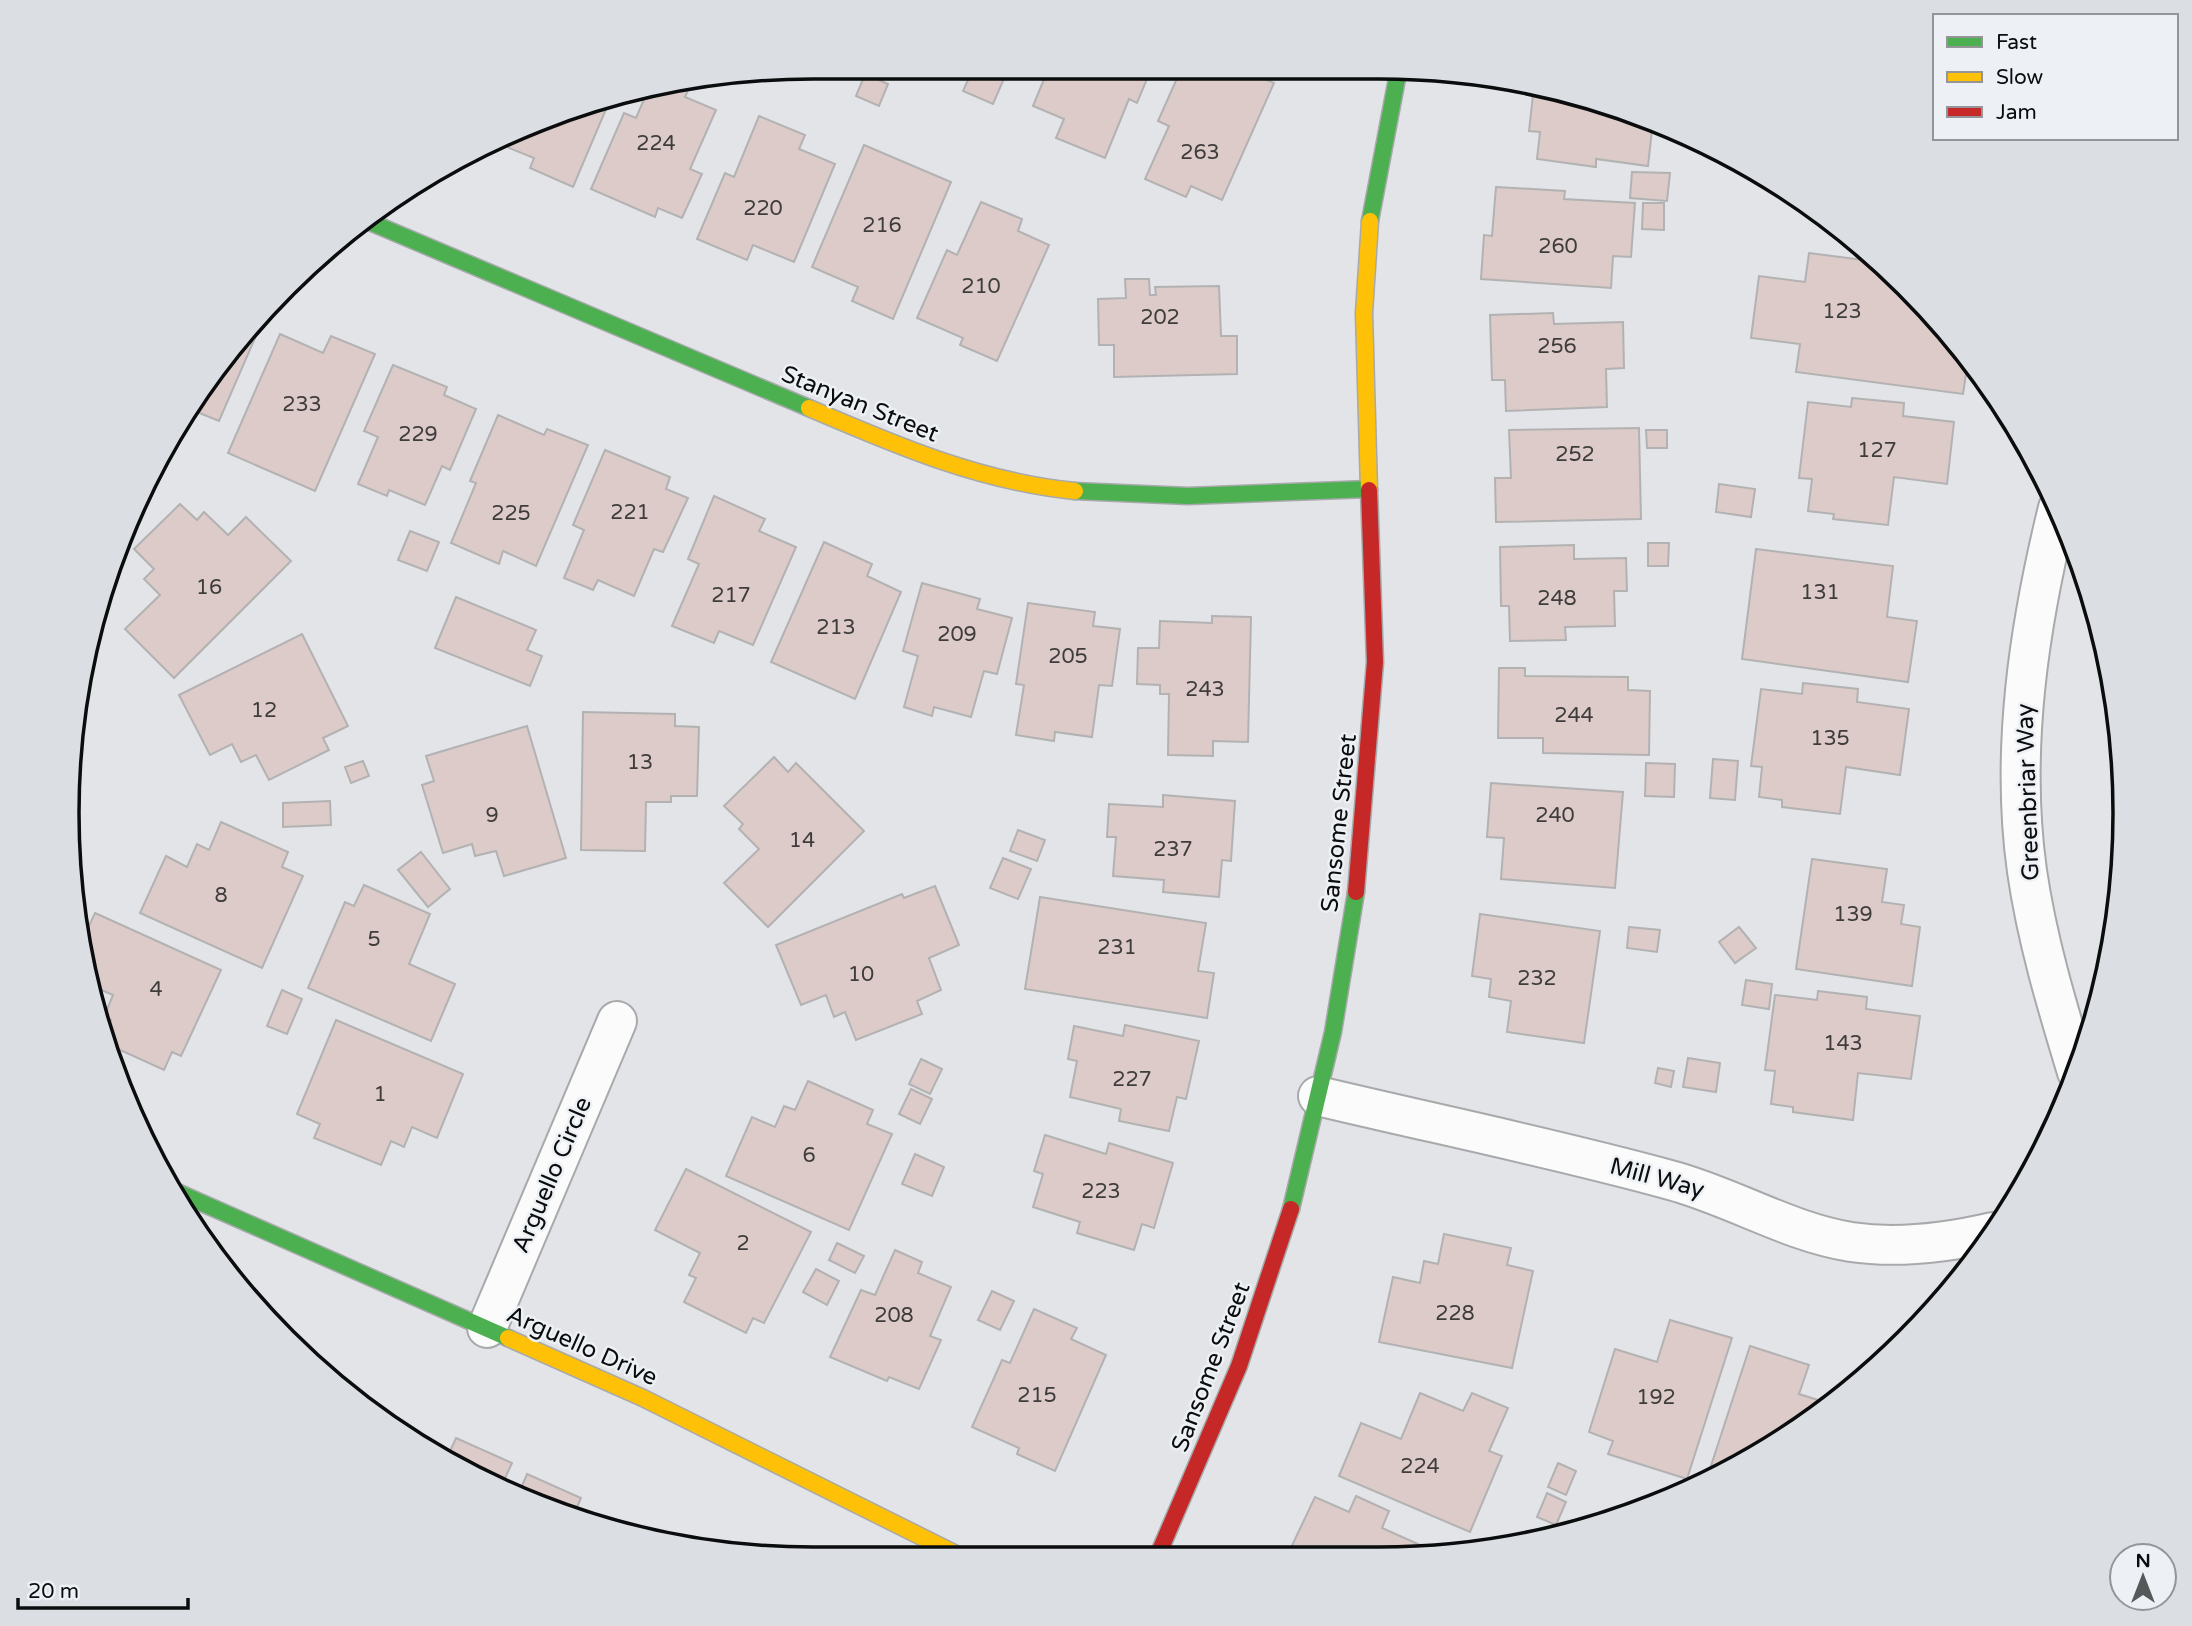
<svg xmlns="http://www.w3.org/2000/svg" width="2192" height="1626" font-family="'Varela Round',sans-serif">
	<style>
		.building { fill: #dccbc8; stroke: #b3b2b3; stroke-width: 2 }
		.lines { fill: none; stroke-linecap: round; stroke-linejoin: round }
		.street-casing { stroke: #a7a9ab; stroke-width: 42 }
		.fast-casing { stroke: #a7a9ab; stroke-width: 19 }
		.slow-casing { stroke: #a7a9ab; stroke-width: 19 }
		.jam-casing { stroke: #a7a9ab; stroke-width: 19 }
		.street { stroke: #fbfbfb; stroke-width: 38 }
		.fast { stroke: #4caf50; stroke-width: 16 }
		.slow { stroke: #ffc107; stroke-width: 16 }
		.jam { stroke: #c62828; stroke-width: 16 }
		.labels { text-anchor: middle; dominant-baseline: central; stroke-width: 5; stroke-linejoin: round; paint-order: stroke }
		.number-label { font-size: 21px; fill: #3f3c3c }
		.street-label { font-size: 24px; fill: #0b0c0d; stroke: #edf1f6 }
		.rim { fill: none; stroke: #0b0c0d; stroke-width: 3.5 }
	</style>
	<rect width="100%" height="100%" fill="#e2e4e7"/>
	<g class="building">
		<path d="M939,67H1009L993,104L963,91L968,80Z"/>
		<path d="M1049,67H1152L1137,103L1129,99L1105,158L1056,138L1064,119L1033,106Z"/>
		<path d="M1182,67L1219,68L1234,74L1240,68L1274,83L1222,200L1191,186L1186,197L1145,179L1169,126L1158,121Z"/>
		<path d="M865,74L888,84L879,106L856,96Z"/>
		<path d="M680,84L689,88L685,97L716,110L690,169L702,174L682,218L658,208L655,217L591,189L624,113L636,118L649,88Z"/>
		<path d="M1534,86L1572,92L1665,124L1664,132L1652,130L1648,166L1596,159V167L1537,159L1540,132L1529,131Z"/>
		<path d="M612,95L573,187L530,168L534,158L497,143Z"/>
		<path d="M759,116L805,135L799,149L835,164L794,262L753,245L747,260L697,239L725,173L734,177Z"/>
		<path d="M864,145L951,182L893,319L852,301L858,287L812,267Z"/>
		<path d="M1632,172L1670,173L1667,201L1630,198Z"/>
		<path d="M1496,187L1565,191L1564,199L1635,203L1631,257L1613,256L1611,288L1481,279L1484,235L1492,236Z"/>
		<path d="M981,202L1022,219L1018,231L1049,245L997,361L960,345L963,338L917,318L947,250L957,255Z"/>
		<path d="M1643,203H1664V230L1642,229Z"/>
		<path d="M1809,253L1879,262L1907,285L1969,355L1963,394L1796,372L1800,344L1751,338L1759,276L1805,282Z"/>
		<path d="M1125,279H1149L1150,295H1156L1155,287L1219,286L1221,336H1237V374L1114,377V345H1099L1098,299L1126,298Z"/>
		<path d="M1553,313L1554,324L1623,322L1624,368L1606,369L1607,407L1506,411L1505,380H1492L1490,315Z"/>
		<path d="M254,318L262,322L219,421L192,410Z"/>
		<path d="M280,334L323,353L331,336L375,354L315,491L228,453Z"/>
		<path d="M393,365L447,387L444,395L476,409L450,470L442,466L425,505L389,490L387,496L358,484L378,437L364,431Z"/>
		<path d="M1852,398L1904,403L1903,416L1954,422L1947,484L1894,477L1888,525L1833,519L1834,514L1808,511L1812,479L1799,478L1808,402L1851,407Z"/>
		<path d="M498,415L544,435L547,429L588,445L536,566L503,551L499,564L451,543L476,483L470,481Z"/>
		<path d="M1639,428L1641,519L1496,522L1495,478H1511L1509,430Z"/>
		<path d="M1646,430H1667V448H1647Z"/>
		<path d="M605,450L670,477L666,489L688,498L663,552L654,549L634,596L598,580L593,590L564,578L584,530L573,525Z"/>
		<path d="M1719,484L1755,489L1751,517L1716,512Z"/>
		<path d="M714,496L765,519L759,531L796,547L753,645L719,631L714,643L672,626L699,564L688,559Z"/>
		<path d="M180,504L197,520L204,512L228,535L246,517L291,561L174,678L125,629L160,595L144,579L154,569L134,549Z"/>
		<path d="M410,531L439,542L427,571L398,560Z"/>
		<path d="M824,542L872,564L867,576L901,592L855,699L771,662Z"/>
		<path d="M1648,543H1669L1668,566H1648Z"/>
		<path d="M1574,545V559L1626,558L1627,591H1614L1615,626L1565,627L1566,640L1510,641L1509,606H1501L1500,547Z"/>
		<path d="M1756,549L1893,566L1887,617L1917,621L1908,682L1742,659Z"/>
		<path d="M922,583L980,599L977,609L1012,618L997,674L984,671L971,717L934,707L932,716L904,707L918,656L903,651Z"/>
		<path d="M456,597L536,630L527,650L542,656L530,686L435,648Z"/>
		<path d="M1028,603L1095,612L1093,626L1120,629L1112,686L1099,685L1092,737L1055,732L1054,741L1016,735L1024,685L1016,684Z"/>
		<path d="M1212,616L1251,617L1248,742L1213,741V756L1168,755L1169,694H1160V685L1137,684L1138,648H1159L1160,621L1212,623Z"/>
		<path d="M302,634L348,726L323,738L329,750L269,780L256,755L241,762L232,744L210,755L179,695Z"/>
		<path d="M1499,668H1525V676L1628,677V690L1650,691L1649,755L1543,753V738H1498Z"/>
		<path d="M1803,683L1858,689L1857,702L1909,709L1900,775L1846,767L1840,814L1782,807V800L1759,797L1762,767L1751,766L1761,689L1802,694Z"/>
		<path d="M583,712L675,714V726L699,727L697,796H671V802H646L645,851L581,850Z"/>
		<path d="M527,726L566,858L504,876L496,851L475,856L472,844L443,853L422,785L434,781L426,756Z"/>
		<path d="M774,757L788,772L796,763L864,831L768,927L724,883L759,849L739,829L743,824L724,806Z"/>
		<path d="M1713,759L1738,761L1735,800L1710,798Z"/>
		<path d="M363,761L369,776L351,783L345,767Z"/>
		<path d="M1646,763L1675,764L1674,797L1645,796Z"/>
		<path d="M1491,783L1623,792L1615,888L1501,879L1504,838L1487,837Z"/>
		<path d="M1163,795L1235,801L1231,861L1222,860L1219,897L1163,892L1164,880L1113,876L1116,837H1107L1109,804L1163,807Z"/>
		<path d="M330,801L331,825L283,827V803Z"/>
		<path d="M221,822L288,852L282,867L303,876L262,968L140,913L166,856L187,867L197,844L209,850Z"/>
		<path d="M1018,830L1045,840L1037,861L1010,851Z"/>
		<path d="M421,852L450,889L428,907L398,870Z"/>
		<path d="M1003,858L1031,869L1018,899L990,888Z"/>
		<path d="M1812,859L1887,869L1882,902L1904,905L1901,924L1920,927L1912,986L1796,969Z"/>
		<path d="M364,885L430,914L409,964L455,984L431,1041L308,988L345,902L354,906Z"/>
		<path d="M935,886L959,945L929,958L941,990L917,1001L922,1014L856,1040L845,1012L834,1017L826,995L801,1005L776,945L902,894L904,898Z"/>
		<path d="M1040,897L1206,923L1198,971L1214,973L1207,1018L1025,989Z"/>
		<path d="M95,913L221,970L181,1056L172,1052L164,1070L107,1044L104,1036L111,1020L104,1017L113,995L88,984L79,947Z"/>
		<path d="M1480,914L1600,931L1584,1043L1507,1032L1511,1001L1489,997L1491,979L1472,976Z"/>
		<path d="M1629,927L1660,930L1657,952L1627,948Z"/>
		<path d="M1739,927L1756,948L1735,963L1719,942Z"/>
		<path d="M1746,980L1772,984L1769,1009L1742,1005Z"/>
		<path d="M282,990L302,999L287,1034L267,1026Z"/>
		<path d="M1818,991L1867,997L1866,1009L1920,1016L1911,1079L1858,1073L1853,1120L1793,1112V1107L1771,1104L1775,1071L1765,1070L1775,995L1817,1000Z"/>
		<path d="M336,1020L463,1074L437,1138L412,1127L404,1147L391,1141L381,1165L314,1138L320,1124L297,1114Z"/>
		<path d="M1125,1025L1199,1041L1186,1099L1177,1097L1169,1131L1119,1121L1121,1109L1070,1097L1077,1061L1068,1059L1074,1026L1123,1036Z"/>
		<path d="M1688,1058L1720,1063L1716,1092L1683,1087Z"/>
		<path d="M921,1059L942,1069L930,1094L909,1084Z"/>
		<path d="M1658,1068L1674,1071L1671,1087L1655,1083Z"/>
		<path d="M808,1081L873,1110L867,1124L892,1134L849,1230L726,1176L752,1117L775,1127L784,1106L795,1110Z"/>
		<path d="M911,1089L932,1099L920,1124L899,1114Z"/>
		<path d="M1045,1135L1106,1154L1109,1143L1173,1163L1154,1228L1142,1224L1134,1250L1077,1233L1080,1222L1033,1207L1043,1174L1034,1171Z"/>
		<path d="M915,1154L944,1167L932,1196L902,1184Z"/>
		<path d="M686,1169L811,1232L764,1323L753,1318L746,1333L684,1302L696,1278L689,1275L700,1253L655,1230Z"/>
		<path d="M1444,1234L1511,1248L1507,1265L1533,1271L1512,1368L1379,1342L1393,1277L1420,1283L1424,1261L1438,1264Z"/>
		<path d="M837,1243L864,1256L855,1273L829,1260Z"/>
		<path d="M895,1250L922,1262L918,1273L951,1287L930,1336L941,1340L919,1389L889,1377L887,1381L830,1357L861,1290L875,1295Z"/>
		<path d="M816,1269L839,1281L827,1305L803,1292Z"/>
		<path d="M992,1291L1014,1301L1000,1330L978,1320Z"/>
		<path d="M1034,1309L1077,1328L1071,1339L1106,1355L1055,1471L1017,1454L1019,1448L972,1427L1002,1360L1010,1363Z"/>
		<path d="M1670,1320L1732,1338L1687,1479L1608,1454L1613,1441L1589,1432L1615,1349L1657,1362Z"/>
		<path d="M1750,1346L1809,1365L1799,1394L1834,1405L1707,1478Z"/>
		<path d="M1420,1393L1463,1411L1472,1393L1508,1408L1489,1451L1502,1456L1470,1532L1339,1476L1361,1423L1401,1439Z"/>
		<path d="M456,1438L512,1463L501,1487L445,1462Z"/>
		<path d="M1558,1463L1576,1471L1566,1495L1548,1487Z"/>
		<path d="M527,1474L581,1498L572,1519L518,1495Z"/>
		<path d="M1547,1493L1566,1502L1556,1525L1537,1517Z"/>
		<path d="M1356,1496L1389,1511L1382,1528L1438,1553L1288,1554L1315,1497L1349,1512Z"/>
	</g>
	<g class="lines">
		<g class="street-casing">
			<g id="street">
				<path d="M2058,508C2029,626 2010,750 2027,871C2037,940 2057,1006 2077,1072"/>
				<path d="M1318,1096C1435,1124 1554,1148 1670,1180C1731,1196 1788,1232 1851,1242C1899,1249 1946,1243 1993,1232"/>
				<path d="M487,1328L617,1021"/>
			</g>
		</g>
		<g class="fast-casing">
			<g id="fast">
				<path d="M365,220L809,408"/>
				<path d="M1370,221L1399,68"/>
				<path d="M1075,491L1188,496L1369,489"/>
				<path d="M177,1192L508,1338"/>
				<path d="M1291,1209L1333,1032L1356,892"/>
			</g>
		</g>
		<g class="slow-casing">
			<g id="slow">
				<path d="M809,408C895,445 981,482 1075,491"/>
				<path d="M1369,490L1364,313L1370,221"/>
				<path d="M508,1338L643,1398L962,1557"/>
			</g>
		</g>
		<g class="jam-casing">
			<g id="jam">
				<path d="M1356,892L1375,662L1369,490"/>
				<path d="M1158,1555L1239,1366L1291,1209"/>
			</g>
		</g>
		<use href="#street" class="street"/>
		<use href="#fast" class="fast"/>
		<use href="#slow" class="slow"/>
		<use href="#jam" class="jam"/>
	</g>
	<g class="labels">
		<g class="number-label">
			<text x="656" y="143">224</text>
			<text x="1200" y="152">263</text>
			<text x="763" y="208">220</text>
			<text x="882" y="225">216</text>
			<text x="1558" y="246">260</text>
			<text x="981" y="286">210</text>
			<text x="1842" y="311">123</text>
			<text x="1160" y="317">202</text>
			<text x="1557" y="346">256</text>
			<text x="302" y="404">233</text>
			<text x="418" y="434">229</text>
			<text x="1877" y="450">127</text>
			<text x="1575" y="454">252</text>
			<text x="630" y="512">221</text>
			<text x="511" y="513">225</text>
			<text x="209" y="587">16</text>
			<text x="1820" y="592">131</text>
			<text x="731" y="595">217</text>
			<text x="1557" y="598">248</text>
			<text x="836" y="627">213</text>
			<text x="957" y="634">209</text>
			<text x="1068" y="656">205</text>
			<text x="1205" y="689">243</text>
			<text x="264" y="710">12</text>
			<text x="1574" y="715">244</text>
			<text x="1830" y="738">135</text>
			<text x="640" y="762">13</text>
			<text x="492" y="815">9</text>
			<text x="1555" y="815">240</text>
			<text x="802" y="840">14</text>
			<text x="1173" y="849">237</text>
			<text x="221" y="895">8</text>
			<text x="1853" y="914">139</text>
			<text x="374" y="939">5</text>
			<text x="1117" y="947">231</text>
			<text x="861" y="974">10</text>
			<text x="1537" y="978">232</text>
			<text x="156" y="989">4</text>
			<text x="1843" y="1043">143</text>
			<text x="1132" y="1079">227</text>
			<text x="380" y="1094">1</text>
			<text x="809" y="1155">6</text>
			<text x="1101" y="1191">223</text>
			<text x="743" y="1243">2</text>
			<text x="1455" y="1313">228</text>
			<text x="894" y="1315">208</text>
			<text x="1037" y="1395">215</text>
			<text x="1656" y="1397">192</text>
			<text x="1420" y="1466">224</text>
		</g>
		<g class="street-label">
			<text transform="translate(860 404) rotate(22)">Stanyan Street</text>
			<text transform="translate(2028 792) rotate(-92)">Greenbriar Way</text>
			<text transform="translate(1339 823) rotate(-84)">Sansome Street</text>
			<text transform="translate(552 1175) rotate(-67)">Arguello Circle</text>
			<text transform="translate(1657 1178) rotate(15)">Mill Way</text>
			<text transform="translate(582 1346) rotate(24)">Arguello Drive</text>
			<text transform="translate(1211 1367) rotate(-69)">Sansome Street</text>
		</g>
	</g>
	<path d="M0 0H2192V1626H0ZM813 79H1379A734 734 0 0 1 2113 813V813A734 734 0 0 1 1379 1547H813A734 734 0 0 1 79 813V813A734 734 0 0 1 813 79Z" fill="#dbdfe3" fill-rule="evenodd"/>
	<path class="rim" d="M813 79H1379A734 734 0 0 1 2113 813V813A734 734 0 0 1 1379 1547H813A734 734 0 0 1 79 813V813A734 734 0 0 1 813 79Z"/>
	<rect x="1933" y="14" width="245" height="126" fill="#edf1f6" stroke="#939599" stroke-width="2"/>
	<rect x="1947" y="37" width="35" height="10" fill="#4caf50" stroke="#939599" stroke-width="2"/>
	<text x="1996" y="49" font-size="21" fill="#0b0c0d">Fast</text>
	<rect x="1947" y="72" width="35" height="10" fill="#ffc107" stroke="#939599" stroke-width="2"/>
	<text x="1996" y="84" font-size="21" fill="#0b0c0d">Slow</text>
	<rect x="1947" y="107" width="35" height="10" fill="#c62828" stroke="#939599" stroke-width="2"/>
	<text x="1996" y="119" font-size="21" fill="#0b0c0d">Jam</text>
	<g transform="translate(2143 1577)"><circle r="33" fill="#edf1f6" stroke="#939599" stroke-width="2"/>
	<path d="M0-5L12 26L0 18L-12 26Z" fill="#565859"/>
	<text y="-10" font-size="19" font-weight="bold" text-anchor="middle" fill="#0b0c0d">N</text>
	</g>
	<path d="M18 1598v10h170v-10" fill="none" stroke="#0b0c0d" stroke-width="3.5"/>
	<text x="28" y="1598" font-size="21" fill="#0b0c0d" stroke="#edf1f6" stroke-width="5" paint-order="stroke">20 m</text>
</svg>
